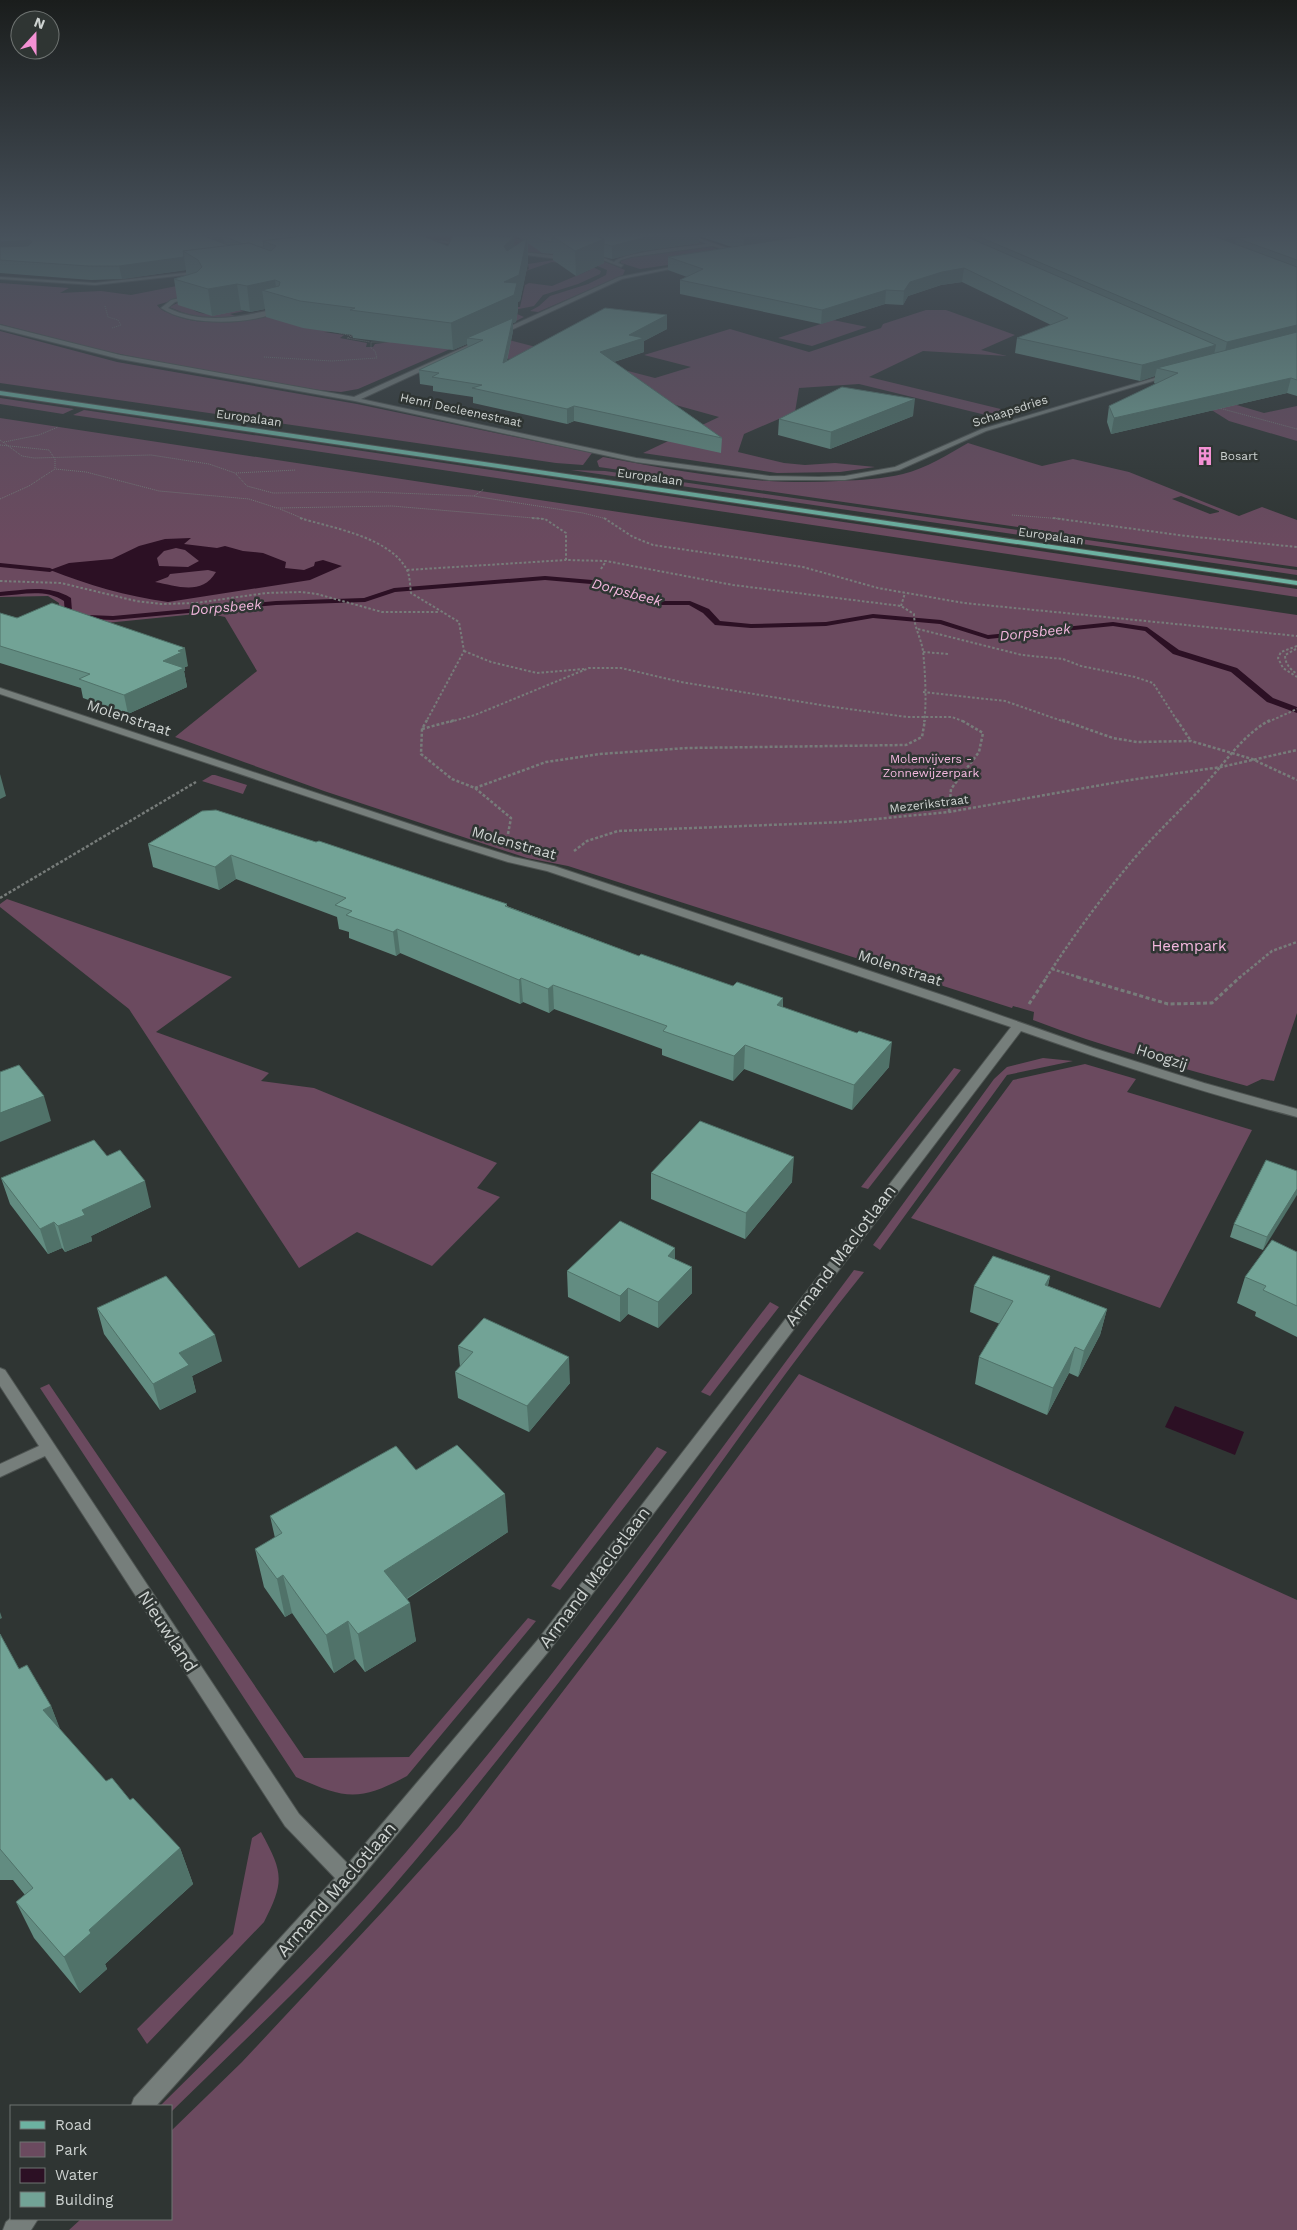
<svg xmlns="http://www.w3.org/2000/svg" width="1297" height="2230" font-family="'Work Sans',sans-serif">
	<style>
		.green { fill: #6b4a5f; fill-rule: evenodd }
		.water { fill: #2c1024; fill-rule: evenodd }
		.lines { fill: none; stroke-linecap: round; stroke-linejoin: round }
		.stream { fill: #2c1024; fill-rule: evenodd }
		.minor-casing { stroke: #4e5452; stroke-width: 2 }
		.major-casing { stroke: #4e5452; stroke-width: 2 }
		.path-far3 { stroke: #777c7a; stroke-width: 1; stroke-dasharray: 1 1; stroke-linecap: butt }
		.path-far2 { stroke: #777c7a; stroke-width: 2; stroke-dasharray: 2.5 2; stroke-linecap: butt }
		.path-far1 { stroke: #777c7a; stroke-width: 2.5; stroke-dasharray: 3 2; stroke-linecap: butt }
		.path { stroke: #777c7a; stroke-width: 3; stroke-dasharray: 4 2.5; stroke-linecap: butt }
		.minor { fill: #767e7b; fill-rule: evenodd }
		.major { fill: #6cb2a1; fill-rule: evenodd }
		.wall { fill: #628c81 }
		.shaded-wall { fill: #507269 }
		.building { fill: #72a396; stroke: #507269 }
		.labels { text-anchor: middle; dominant-baseline: central; stroke-width: 5; stroke-linejoin: round; paint-order: stroke }
		.far-street-label { font-size: 12px; fill: #ced3d1; stroke: #2f3533 }
		.far-poi-label { font-size: 12px; fill: #ced3d1; stroke: #2f3533; text-anchor: start }
		.far-park-label { font-size: 12px; fill: #f5b9e0; stroke: #2f3533 }
		.far-water-label { font-size: 14px; font-style: italic; fill: #f3b7de; stroke: #2f3533 }
		.street-label { font-size: 15px; fill: #ced3d1; stroke: #2f3533 }
		.park-label { font-size: 15px; fill: #f5b9e0; stroke: #2f3533 }
		.near-street-label { font-size: 18px; fill: #ced3d1; stroke: #2f3533 }
	</style>
	<rect width="100%" height="100%" fill="#2f3533"/>
	<g class="green">
		<path d="M411,232H554L515,238L538,245L666,232L703,244L691,246L667,237L555,256L416,237Z"/>
		<path d="M709,246L722,251L717,258L640,269L621,263V261L632,257Z"/>
		<path d="M590,256L625,270L623,275L538,312L530,311L539,306L550,296L588,284L606,275L607,270L595,265Z"/>
		<path d="M554,260C570,261 586,263 601,271L600,274L578,284L543,295L534,306L509,311L486,307H520L525,285L529,283L552,286L590,270L577,265L552,262L511,276L529,269L528,264Z"/>
		<path d="M0,283L69,288L60,293L101,291L131,295L187,284L191,295L157,305C161,311 167,312 173,315C205,328 239,320 271,314H517L524,317L508,325L324,332L344,335L340,338L367,343L366,347H373L375,344L501,327L358,389L341,392L319,390L189,368L100,350L0,324Z"/>
		<path d="M182,301C199,320 218,314 240,310L244,311L230,314L238,317C213,321 192,317 169,307Z"/>
		<path d="M926,310H946L1015,335L981,350L1007,356L923,351L869,377L1013,412L998,418L859,384L799,388L795,412L744,434L738,452L784,463L805,465L835,463L875,467L840,472L777,473L643,453L719,417L477,350L505,339L655,378L691,367L644,355L730,329L809,352L881,328L883,324Z"/>
		<path d="M833,320L867,327L812,346L778,338Z"/>
		<path d="M0,331L117,362L357,404L592,453L583,465L556,463L0,383Z"/>
		<path d="M1175,387L1264,413L1297,406V441L1229,421Z"/>
		<path d="M0,398L74,409L63,414L0,404Z"/>
		<path d="M84,410L1297,589V597L73,415Z"/>
		<path d="M0,418L1297,615V1013L1274,1081L1262,1079L1247,1086C1175,1066 1103,1047 1033,1020L1034,1012L1013,1006L1012,1008L568,866L527,858L324,791L175,737L257,671L225,617L206,613L96,624L58,617L59,603L48,596L0,597Z"/>
		<path d="M968,443L1042,466L1073,459L1129,472L1239,516L1262,507L1297,520V567L599,467L597,461L603,457C681,472 759,486 839,481C861,480 882,479 903,474C927,468 947,455 968,443ZM1181,496L1219,511V512L1210,514L1172,499Z"/>
		<path d="M571,470L605,471L1297,570V575Z"/>
		<path d="M212,775H215L247,785L243,794L202,781Z"/>
		<path d="M7,899L232,977L156,1032L269,1073L261,1081L314,1088L497,1163L477,1188L500,1197L432,1266L357,1232L299,1268L129,1009L0,907V904Z"/>
		<path d="M1043,1058L1073,1061L1007,1075L880,1250L873,1245L994,1079L1007,1067Z"/>
		<path d="M1085,1064L1136,1079L1127,1092L1252,1130L1160,1308L911,1218L1013,1080Z"/>
		<path d="M954,1068L961,1070L868,1189L861,1187Z"/>
		<path d="M854,1270L864,1272C756,1406 663,1551 556,1686C502,1754 448,1823 390,1890C322,1969 245,2039 171,2112V2106H160C250,2017 343,1928 425,1830C577,1651 713,1458 854,1270Z"/>
		<path d="M770,1302L779,1307L710,1396L701,1392Z"/>
		<path d="M799,1374L1297,1600V2230H69L81,2219H171V2131L242,2062L385,1909L459,1827L616,1622Z"/>
		<path d="M49,1384L304,1758L409,1757L528,1618L536,1621L407,1776C359,1802 345,1799 296,1777L40,1388Z"/>
		<path d="M657,1447L667,1452L560,1590L551,1586Z"/>
		<path d="M261,1832C283,1872 285,1881 264,1922L147,2044L137,2029L233,1934L252,1838Z"/>
	</g>
	<g class="water">
		<path d="M191,538L184,544L217,548L225,546L243,551L263,553L286,562L285,568L304,570L314,566L315,562L323,560L342,566L310,580L168,602C125,596 89,585 50,570L69,563L112,559L139,546L165,539ZM176,548L185,550L199,561L188,567L159,566L157,558L164,551ZM208,570L216,572C202,596 177,586 155,582L168,577L170,574Z"/>
		<path d="M1175,1406L1244,1432L1235,1455L1165,1427Z"/>
	</g>
	<g class="lines">
		<g class="stream">
			<path d="M0,563L50,568L54,570L50,572L0,567Z"/>
			<path d="M545,576L592,580L658,601H690L709,609L720,621L751,624L826,622L873,614L941,620L988,635L1113,622L1147,627L1179,650L1237,668L1273,698L1297,707V713L1267,702L1231,672L1173,654L1145,631L1113,626L988,639L940,624L873,618L826,626L751,628L715,625L703,613L689,605H657L591,584L545,580L395,592L365,602L276,605L113,620L88,619L65,614L64,601C45,588 21,595 0,596V592C24,590 49,584 71,598L72,611L88,615L113,616L276,601L364,598L394,588Z"/>
		</g>
		<g class="minor-casing">
			<g id="minor">
				<path d="M675,232H681L744,254L740,255L713,246L631,257L621,260L618,263L623,265L621,267L587,254L591,253L614,262C622,252 691,246 707,244Z"/>
				<path d="M416,237L465,244L467,245L465,246L418,239Z"/>
				<path d="M512,251L571,257L558,259L510,253Z"/>
				<path d="M687,264L685,266L622,279L361,399L636,458L769,476L819,477L845,476L895,467L982,429L1168,374L1173,375L986,431L899,470L845,480H769L636,462L355,401L120,359L0,329V325L120,355L354,397L619,277Z"/>
				<path d="M202,271L204,273L95,285L0,279V277L95,283Z"/>
				<path d="M193,295L195,297L175,302L168,308C204,325 241,317 279,308L282,310C254,325 188,327 161,308L171,300Z"/>
				<path d="M0,688L446,836L514,857L554,866L948,997L1093,1048L1204,1083L1297,1109V1117C1204,1093 1112,1063 1021,1031L548,1652L355,1885L156,2106H131L134,2098L335,1878L285,1826L45,1456L0,1477V1464L39,1446L0,1386V1368L5,1370L299,1814L348,1864L536,1642L1011,1027L547,871L508,862L438,840L0,694Z"/>
				<path d="M11,2218V2219H38L31,2230H3L6,2222Z"/>
			</g>
		</g>
		<g class="major-casing">
			<path id="major" d="M0,391L1297,581V585L0,395Z"/>
		</g>
		<g class="path-far3">
			<path d="M105,306L108,317L118,320L121,325L112,328"/>
			<path d="M318,328L352,336L347,338L370,342"/>
			<path d="M264,357L332,361L377,358L375,351L371,348V342H392"/>
			<path d="M1219,408L1297,429"/>
			<path d="M0,440L22,456L34,458L151,455L209,464L235,473L247,486L273,493L372,492L473,496L583,513L607,519"/>
			<path d="M4,442L39,435L58,427"/>
			<path d="M0,445L49,450L55,459V469"/>
			<path d="M236,473L296,470"/>
			<path d="M474,496L484,489"/>
			<path d="M0,499L29,486L55,469L86,472L159,491L249,499L277,508L392,506L545,519"/>
			<path d="M280,509L304,519"/>
			<path d="M1012,515L1063,519"/>
		</g>
		<g class="path-far2">
			<path d="M300,518C332,528 390,537 407,570C410,576 410,586 411,593L459,622L464,651L426,722"/>
			<path d="M532,518L545,519L566,533V560L606,561L733,585L901,606L914,614C914,627 921,638 923,651C925,669 927,704 924,722"/>
			<path d="M604,518L633,537L653,545L803,567L878,588L964,603L1297,636"/>
			<path d="M1053,518L1186,536L1297,547"/>
			<path d="M601,569L606,561"/>
			<path d="M407,570L566,560"/>
			<path d="M0,581L61,583L136,601L161,604L196,603L266,593L301,592L317,594L382,612H439"/>
			<path d="M901,606L905,593"/>
			<path d="M918,629L1022,655L1063,659L1081,666L1135,677L1153,683L1178,722"/>
			<path d="M1297,646L1281,652L1278,658L1283,668L1297,677"/>
			<path d="M1296,649L1285,655C1285,664 1290,669 1297,674"/>
			<path d="M464,651L491,662L537,673L584,669"/>
			<path d="M923,652L949,654"/>
			<path d="M923,692L1005,701L1065,722"/>
			<path d="M450,722L475,715L589,668H621L681,682L827,706L907,717H952L965,722"/>
			<path d="M1268,722L1297,709"/>
		</g>
		<g class="path-far1">
			<path d="M427,720L422,729L421,754L452,779L475,788L511,818L508,834"/>
			<path d="M1062,720L1113,738L1137,742L1191,741L1252,759L1297,780"/>
			<path d="M1177,720L1191,741"/>
			<path d="M422,729L455,720"/>
			<path d="M475,788L546,762L600,754L687,748L906,745L922,737L925,720"/>
			<path d="M949,812L951,789L979,752L983,733L961,720"/>
			<path d="M574,851L587,841L618,831L844,822L949,812L1130,780L1221,767L1297,750"/>
			<path d="M0,898L196,782"/>
			<path d="M1052,969L1081,978"/>
			<path d="M1046,978C1072,938 1101,898 1132,861C1156,833 1183,808 1208,781C1228,759 1243,735 1270,720"/>
			<path d="M1239,978L1272,951L1297,942"/>
		</g>
		<g class="path">
			<path d="M1077,977L1168,1004L1212,1003L1240,977"/>
			<path d="M1029,1004L1047,977"/>
		</g>
		<use href="#minor" class="minor"/>
		<use href="#major" class="major"/>
	</g>
	<g class="wall">
		<path d="M0,232H413L448,246L514,237V247L524,241L511,232H1297V396L1287,393L1111,434L1107,422L1109,406L1156,384L1154,383L1155,376L1140,381L1015,353L1017,338L1051,325L962,282L941,285L908,296L903,305L885,304L821,324L680,294V280L687,277L668,270V257L732,247L699,236V243L642,251L612,259L604,257V263L576,276L553,260V254L542,253L528,243V263L520,301L518,302V309L516,322L513,323V331L507,361L667,315V329L644,341V352L614,362L722,438L721,453L574,421L567,424L473,403V397L433,391V386L420,384L419,370L468,347L467,344L453,350L353,338L352,335L303,328L266,317L265,309L250,312L241,310L212,316L178,305L174,279L186,275V270L122,279L91,280L0,273Z"/>
		<path d="M913,416L830,449L778,435L779,419Z"/>
		<path d="M0,613L188,666L185,667V671H184L187,687L128,714L83,698L81,688L0,663Z"/>
		<path d="M202,811L507,904V906L639,956L733,986L783,998V1007L889,1067L852,1110L744,1069L733,1081L662,1055V1049L554,1009L549,1013L523,1002L520,1004L400,953L396,956L349,938V932L339,929L337,917L236,879L219,890L153,867L148,844Z"/>
		<path d="M107,1156L151,1207L91,1236L92,1241L65,1252L62,1248L48,1254L10,1204L1,1178Z"/>
		<path d="M1297,1171L1263,1250L1230,1237L1234,1224Z"/>
		<path d="M651,1173L792,1182L745,1239L651,1199Z"/>
		<path d="M1297,1252V1337L1255,1316L1256,1312L1237,1303L1245,1277Z"/>
		<path d="M675,1259L692,1293L658,1328L628,1314L620,1322L568,1297L567,1271Z"/>
		<path d="M1050,1276L1048,1286L1107,1309L1100,1335L1078,1377L1069,1373L1047,1415L975,1384L979,1357L1000,1324L970,1312L974,1286Z"/>
		<path d="M97,1308L222,1361L192,1376L196,1392L160,1410L104,1334Z"/>
		<path d="M458,1346L570,1383L529,1432L458,1398L455,1372L460,1367Z"/>
		<path d="M416,1470L508,1532L407,1599L416,1641L365,1672L355,1659L334,1673L292,1613L285,1617L264,1587L255,1549L275,1538L270,1516Z"/>
		<path d="M0,1634L19,1669L51,1706L60,1730L106,1781L130,1800L180,1848L193,1884L105,1964L107,1969L80,1993L34,1938L16,1902L25,1895L13,1880H0Z"/>
	</g>
	<g class="shaded-wall">
		<path d="M212,232H316L223,236L224,243L213,244Z"/>
		<path d="M688,232H699V243L642,251L612,259V246L642,238Z"/>
		<path d="M791,232H881L743,251L744,238Z"/>
		<path d="M1257,232H1297V240L1236,238L1235,247L1223,248L1225,235Z"/>
		<path d="M514,237L515,262L504,246Z"/>
		<path d="M527,238L528,263L520,301L518,302V309L516,322L513,323V331L503,377V363L512,324L467,338V344L453,350L451,323L504,282Z"/>
		<path d="M604,239V263L576,276L575,251Z"/>
		<path d="M30,240L33,253L0,255V242Z"/>
		<path d="M184,257L186,270L122,279L119,266Z"/>
		<path d="M964,268L962,282L941,285L908,296L903,305L904,291L910,282L942,272Z"/>
		<path d="M275,280L277,294L262,290L265,309L250,312L247,286Z"/>
		<path d="M237,284L241,310L212,316L208,289Z"/>
		<path d="M886,290L885,304L821,324L822,310Z"/>
		<path d="M667,315V329L644,341V352L601,366L600,352L629,335Z"/>
		<path d="M1297,325V339L1224,357L1227,342Z"/>
		<path d="M1216,345L1213,360L1157,368L1155,376L1140,381L1142,365Z"/>
		<path d="M1291,378L1287,393L1111,434L1114,418Z"/>
		<path d="M915,399L913,416L830,449L831,432Z"/>
		<path d="M574,406V421L567,424V409Z"/>
		<path d="M185,648L188,666L185,667V671H184L187,687L128,714L124,695L163,661L178,651Z"/>
		<path d="M0,774L6,796L0,799Z"/>
		<path d="M231,855L236,879L219,890L215,867Z"/>
		<path d="M397,929L400,953L396,956L393,932Z"/>
		<path d="M521,978L523,1002L520,1004L519,980Z"/>
		<path d="M553,985L554,1009L549,1013L548,989Z"/>
		<path d="M783,998L782,1023L777,1005Z"/>
		<path d="M892,1042L889,1067L852,1110L854,1085Z"/>
		<path d="M745,1045L744,1069L733,1081L734,1056Z"/>
		<path d="M44,1096L51,1121L0,1142V1113Z"/>
		<path d="M794,1157L792,1182L745,1239L746,1213Z"/>
		<path d="M145,1181L151,1207L91,1236L92,1241L65,1252L58,1226L82,1210Z"/>
		<path d="M1297,1189V1195L1263,1250L1267,1237Z"/>
		<path d="M54,1222L62,1248L48,1254L40,1229Z"/>
		<path d="M675,1248V1274L668,1256Z"/>
		<path d="M692,1267V1293L658,1328V1302Z"/>
		<path d="M1050,1276L1044,1302L1045,1285Z"/>
		<path d="M628,1288V1314L620,1322V1296Z"/>
		<path d="M1107,1309L1100,1335L1078,1377L1084,1351Z"/>
		<path d="M215,1335L222,1361L192,1376L196,1392L160,1410L153,1384L179,1353Z"/>
		<path d="M1075,1347L1069,1373L1047,1415L1053,1388Z"/>
		<path d="M569,1357L570,1383L529,1432L527,1406Z"/>
		<path d="M505,1494L508,1532L390,1609L384,1571Z"/>
		<path d="M283,1575L292,1613L285,1617L277,1579Z"/>
		<path d="M410,1603L416,1641L365,1672L358,1634Z"/>
		<path d="M0,1612L2,1618L0,1619Z"/>
		<path d="M348,1621L355,1659L334,1673L326,1635Z"/>
		<path d="M51,1706L66,1744L43,1710Z"/>
		<path d="M180,1848L193,1884L105,1964L107,1969L80,1993L64,1957L89,1930Z"/>
	</g>
	<g class="building">
		<path d="M0,232H199L207,237L230,246L183,251L184,257L119,266H88L0,260V247L28,246L32,242L30,240L0,242Z"/>
		<path d="M254,232H333L263,241L264,247H260L249,243L243,244L223,236Z"/>
		<path d="M333,232H413L448,246L453,236L514,237L504,246L507,251L527,238L519,275L504,282L517,283L514,295L451,323L350,310L355,308L300,301L262,290L279,286L280,282L275,280L247,286L237,284L208,289L174,279L197,272L202,267L198,260L183,251L249,243L271,251L276,246L263,241Z"/>
		<path d="M529,232H688L642,238L612,246L604,244V239L587,233L552,236V242L541,240Z"/>
		<path d="M724,232H791L744,238Z"/>
		<path d="M829,232H956L1216,345L1142,365L1017,338L1068,318L964,268L942,272L910,282L904,291L886,290L822,310L680,280L703,269L668,257Z"/>
		<path d="M968,232H1203L1297,267V325L1227,342Z"/>
		<path d="M1216,232H1257L1225,235Z"/>
		<path d="M587,233L604,239L575,251L552,236Z"/>
		<path d="M1297,233V260L1236,238Z"/>
		<path d="M605,308L667,315L629,335L644,338L600,352L722,438L574,406L567,409L472,388L482,385L432,377L439,373L419,370L483,340L467,338L513,318L503,363Z"/>
		<path d="M1297,332V380L1291,378L1114,418L1109,406L1178,373L1157,368Z"/>
		<path d="M842,387L915,399L831,432L779,419Z"/>
		<path d="M52,603L185,648L178,651L182,652L163,661L184,668L124,695L79,679L90,674L0,646V613L17,618Z"/>
		<path d="M216,810L316,842L319,841L507,904L505,906L639,956L641,954L733,986L737,982L783,998L777,1005L857,1033L859,1031L892,1042L854,1085L745,1045L734,1056L663,1031L667,1026L553,985L548,989L521,978L519,980L397,929L393,932L346,915L352,911L335,905L346,898L231,855L215,867L148,844L202,811Z"/>
		<path d="M19,1065L44,1096L0,1113V1072Z"/>
		<path d="M700,1121L794,1157L746,1213L651,1173Z"/>
		<path d="M94,1140L107,1156L120,1150L145,1181L82,1210L85,1215L58,1226L54,1222L40,1229L1,1178Z"/>
		<path d="M1266,1160L1297,1171V1189L1267,1237L1234,1224Z"/>
		<path d="M620,1221L675,1248L668,1256L692,1267L658,1302L628,1288L620,1296L567,1271Z"/>
		<path d="M1272,1240L1297,1252V1306L1263,1290L1266,1286L1245,1277Z"/>
		<path d="M993,1256L1050,1276L1045,1285L1107,1309L1084,1351L1075,1347L1053,1388L979,1357L1013,1301L974,1286Z"/>
		<path d="M166,1276L215,1335L179,1353L189,1365L153,1384L97,1308Z"/>
		<path d="M484,1318L569,1357L527,1406L455,1372L473,1352L458,1346Z"/>
		<path d="M457,1445L505,1494L384,1571L410,1603L358,1634L348,1621L326,1635L283,1575L277,1579L255,1549L282,1533L270,1516L396,1446L416,1470Z"/>
		<path d="M0,1634L19,1669L27,1665L51,1706L43,1710L106,1781L112,1778L130,1800L133,1798L180,1848L89,1930L91,1933L64,1957L16,1902L33,1888L0,1849Z"/>
	</g>
	<linearGradient id="sky" x2="0" y2="1"><stop stop-color="#1a1d1c"/><stop offset="0.43" stop-color="#47515b"/><stop offset="1" stop-color="#47515b" stop-opacity="0"/></linearGradient>
	<rect width="1297" height="544" fill="url(#sky)"/>
	<defs>
		<g id="building-bare" transform="scale(1.5)"><path d="M-4-6H4V6H1V3H-1V6H-4ZM-2.5-4.3h1.7v1.8h-1.7ZM.8-4.3h1.7v1.8H.8ZM-2.5-1h1.7V.8h-1.7ZM.8-1h1.7V.8H.8Z" fill="#f491d4" stroke="#2f3533" stroke-width="2.5" paint-order="stroke"/></g>
	</defs>
	<g fill-rule="evenodd">
		<use href="#building-bare" x="1205" y="456"/>
	</g>
	<g class="labels">
		<g class="far-street-label">
			<text transform="translate(461 410) rotate(12)">Henri Decleenestraat</text>
			<text transform="translate(1010 411) rotate(-18)">Schaapsdries</text>
			<text transform="translate(249 418) rotate(8)">Europalaan</text>
			<text transform="translate(650 477) rotate(8)">Europalaan</text>
			<text transform="translate(1051 536) rotate(8)">Europalaan</text>
			<text transform="translate(929 804) rotate(-7)">Mezerikstraat</text>
		</g>
		<g class="far-poi-label">
			<text x="1220" y="456">Bosart</text>
		</g>
		<g class="far-park-label">
			<text x="931" y="759">Molenvijvers -<tspan x="931" dy="14">Zonnewijzerpark</tspan></text>
		</g>
		<g class="far-water-label">
			<text transform="translate(627 592) rotate(15)">Dorpsbeek</text>
			<text transform="translate(226 607) rotate(-5)">Dorpsbeek</text>
			<text transform="translate(1035 632) rotate(-6)">Dorpsbeek</text>
		</g>
		<g class="street-label">
			<text transform="translate(129 718) rotate(18)">Molenstraat</text>
			<text transform="translate(514 843) rotate(16)">Molenstraat</text>
			<text transform="translate(900 968) rotate(18)">Molenstraat</text>
			<text transform="translate(1162 1057) rotate(18)">Hoogzij</text>
		</g>
		<g class="park-label">
			<text x="1189" y="946">Heempark</text>
		</g>
		<g class="near-street-label">
			<text transform="translate(840 1255) rotate(-53)">Armand Maclotlaan</text>
			<text transform="translate(594 1577) rotate(-53)">Armand Maclotlaan</text>
			<text transform="translate(168 1631) rotate(57)">Nieuwland</text>
			<text transform="translate(336 1889) rotate(-49)">Armand Maclotlaan</text>
		</g>
	</g>
	<rect x="10" y="2105" width="162" height="115" fill="#2f3533" stroke="#6f7472"/>
	<rect x="20" y="2121" width="25" height="8" fill="#6cb2a1" stroke="#6f7472"/>
	<text x="55" y="2130" font-size="15" fill="#ced3d1">Road</text>
	<rect x="20" y="2142" width="25" height="15" fill="#6b4a5f" stroke="#6f7472"/>
	<text x="55" y="2155" font-size="15" fill="#ced3d1">Park</text>
	<rect x="20" y="2168" width="25" height="15" fill="#2c1024" stroke="#6f7472"/>
	<text x="55" y="2180" font-size="15" fill="#ced3d1">Water</text>
	<rect x="20" y="2192" width="25" height="15" fill="#72a396" stroke="#6f7472"/>
	<text x="55" y="2205" font-size="15" fill="#ced3d1">Building</text>
	<g transform="translate(35 35) rotate(21)"><circle r="24" fill="#2f3533" stroke="#6f7472"/>
	<path d="M0-4L9 19L0 12L-9 19Z" fill="#f491d4"/>
	<text y="-8" font-size="14" font-weight="bold" text-anchor="middle" fill="#ced3d1">N</text>
	</g>
</svg>
